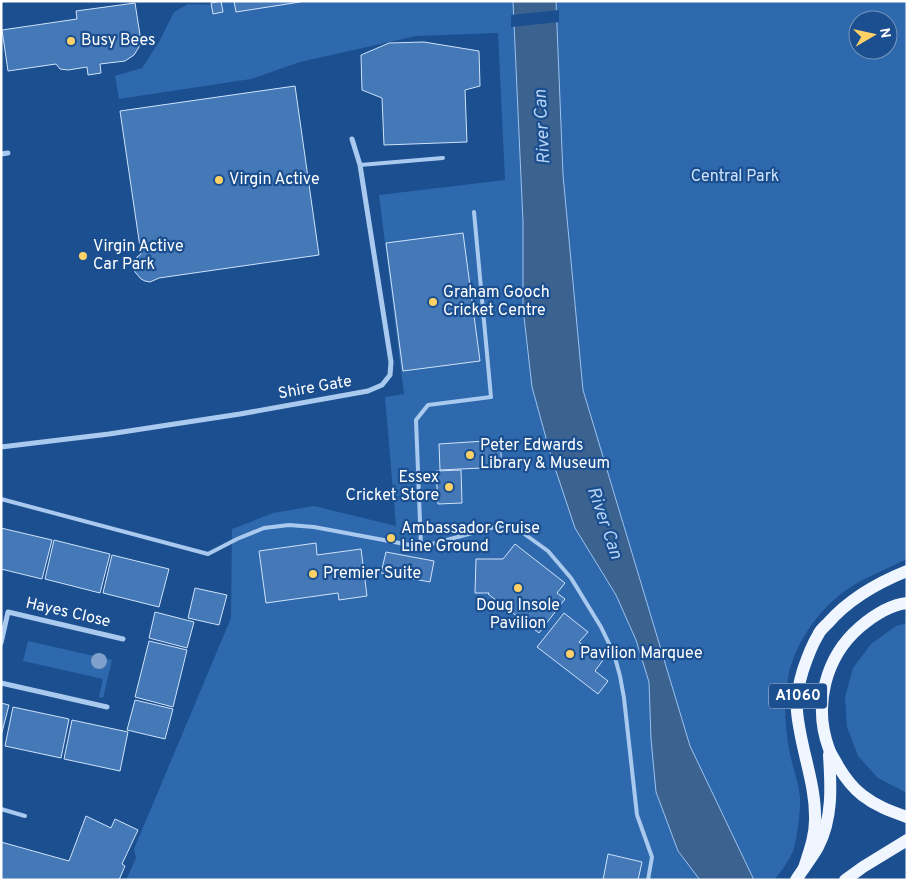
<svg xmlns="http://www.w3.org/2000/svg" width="908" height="881" font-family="Overpass,sans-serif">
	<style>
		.green { fill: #2e69ad; fill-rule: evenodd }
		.water { fill: #3c6290; stroke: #9cc4f0 }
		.pier { fill: #1b4f8f }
		.building { fill: #4478b7; stroke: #cfe3fa }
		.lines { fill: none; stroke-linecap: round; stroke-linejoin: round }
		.service { stroke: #a9c9ee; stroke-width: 4 }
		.minor { stroke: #a9c9ee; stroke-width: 5 }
		.primary { stroke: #f0f6ff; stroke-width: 12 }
		.tree { fill: #7ea0ca }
		.poi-dot { fill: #ffd166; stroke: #1b4f8f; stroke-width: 2 }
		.labels { text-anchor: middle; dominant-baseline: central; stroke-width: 4.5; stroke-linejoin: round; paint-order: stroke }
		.shield { fill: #1b4f8f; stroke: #bbcadd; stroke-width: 1 }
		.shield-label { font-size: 15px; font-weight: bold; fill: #fff }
		.poi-label { font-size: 16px; fill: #fff; stroke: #1b4f8f; text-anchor: start }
		.park-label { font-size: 16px; fill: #cfe3fa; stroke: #1b4f8f }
		.street-label { font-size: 16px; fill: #fff; stroke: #1b4f8f }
		.water-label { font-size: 18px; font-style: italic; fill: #b5d3f5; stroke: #1b4f8f }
	</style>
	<rect width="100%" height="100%" fill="#1b4f8f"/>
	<g class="green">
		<path d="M228,1H513L523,222V308L532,387L551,456L575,528L616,595L636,640L649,682L651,739L678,851L700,880H126L136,858L134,849L231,618L232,529L273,513L314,506L396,526L385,397L404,394L379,195L505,180L498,33L416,36L300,62L251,79L119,99L115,76L142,68L159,42L174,12L188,4L213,5Z"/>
		<path d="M556,1H907V559C888,568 869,576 852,586C821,606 795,641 788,678C783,702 785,730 790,754C793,769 799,783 800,798C801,808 797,838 794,848C791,858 781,872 774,880H754L690,746L583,390L563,175ZM858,20H888V50H858Z"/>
		<path d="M907,623V793L878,778L858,756L847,727L845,697L853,668L871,644L896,626Z"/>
		<path d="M28,641L112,660L103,698L99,697L103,679L23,661Z"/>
	</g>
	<path class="water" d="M513,1H556L563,175L583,390L690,746L754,880H700L678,851L656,792L651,739L649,682L636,640L616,595L575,528L551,456L532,387L523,308V222Z"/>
	<path class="pier" d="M559,10V22L511,27V15Z"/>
	<g class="building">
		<path d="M221,1L223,12L213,14L211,3Z"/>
		<path d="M234,1H300V2L236,12Z"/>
		<path d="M135,3L140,35L139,47L134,55L125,61L100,64L101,73L88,75L87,67L68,70L60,69L56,64L8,71L2,30L77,19L76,11Z"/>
		<path d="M424,42L479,51L480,86L465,90L467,142L384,145L382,98L362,90L361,55L389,43Z"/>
		<path d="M295,86L319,255L159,278L150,282L145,281L141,279L135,272L134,267L137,257L141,254L120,111Z"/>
		<path d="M463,233L480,361L403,371L386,243Z"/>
		<path d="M500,440L502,467L440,470L439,444Z"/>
		<path d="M461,470L462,503L438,504L436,471Z"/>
		<path d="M1,528L52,540L42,579L1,569Z"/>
		<path d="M54,540L110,554L100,593L45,579Z"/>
		<path d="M316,543L317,555L361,549L367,596L339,600L338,593L266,603L259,551Z"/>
		<path d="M515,544L565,583L557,593L565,599L539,633L488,594L489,593H475L476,559H503Z"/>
		<path d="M386,552L434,561L430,582L381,573Z"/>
		<path d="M112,555L169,569L159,607L103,593Z"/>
		<path d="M195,588L227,595L219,625L188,618Z"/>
		<path d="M155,612L194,622L187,648L149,638Z"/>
		<path d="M564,613L588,632L579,642L603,660L595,671L608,681L598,694L537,647Z"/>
		<path d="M149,641L187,650L173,707L135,697Z"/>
		<path d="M135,700L173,709L165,739L127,730Z"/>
		<path d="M1,703L9,705L1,736Z"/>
		<path d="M13,707L69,719L61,758L5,746Z"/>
		<path d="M72,720L128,732L120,771L64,759Z"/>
		<path d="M86,816L111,828L115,819L138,830L122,864L125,866L119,880H1V842L69,861Z"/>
		<path d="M608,854L642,862L638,880H603Z"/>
	</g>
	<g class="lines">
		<g class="service">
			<path d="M360,165L443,158"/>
			<path d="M1,499L208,554L237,539L264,528L289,525L314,527L421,547L416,420L428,405L491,397L474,212"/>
			<path d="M421,547L498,526L523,533L548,551L571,578L601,627L614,654L620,676L624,698L637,815L652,857L648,880"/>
			<path d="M1,809L25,816"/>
		</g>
		<g class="minor">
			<path d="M1,154L8,153"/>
			<path d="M1,447L109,434L240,414L368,391L382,385L390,375L391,362L360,165L352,139"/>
			<path d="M1,643L8,612L123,639"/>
			<path d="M1,683L107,707"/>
		</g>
		<g class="primary">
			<path d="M907,603C889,605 873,616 860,627C825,657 813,706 829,749C831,755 835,760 838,766C844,776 853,788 862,795C876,806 890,811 907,817"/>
			<path d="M804,868C809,852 815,837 815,820C816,783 800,748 797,711C796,697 799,683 803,670C807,658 812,645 818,635C820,630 824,627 828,623C849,599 877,583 907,571"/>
			<path d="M796,880C803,869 812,858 818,847C833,818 831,786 829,755"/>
			<path d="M845,880L863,867L907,840"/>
		</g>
	</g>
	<circle class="tree" cx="99" cy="661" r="8"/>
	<g class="poi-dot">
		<circle cx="71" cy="41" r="5"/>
		<circle cx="219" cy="180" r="5"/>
		<circle cx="83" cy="256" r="5"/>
		<circle cx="433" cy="302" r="5"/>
		<circle cx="470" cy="455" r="5"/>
		<circle cx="449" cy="487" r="5"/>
		<circle cx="391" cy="538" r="5"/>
		<circle cx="313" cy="574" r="5"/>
		<circle cx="518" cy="588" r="5"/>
		<circle cx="570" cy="654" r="5"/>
	</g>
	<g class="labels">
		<rect class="shield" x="769" y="683.5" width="58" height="25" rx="4"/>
		<g class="shield-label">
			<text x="798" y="696">A1060</text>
		</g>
		<g class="poi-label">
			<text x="81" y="41">Busy Bees</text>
			<text x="229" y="180">Virgin Active</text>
			<text x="93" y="247">Virgin Active<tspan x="93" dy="18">Car Park</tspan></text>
			<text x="443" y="293">Graham Gooch<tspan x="443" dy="18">Cricket Centre</tspan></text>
			<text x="480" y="446">Peter Edwards<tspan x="480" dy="18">Library &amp; Museum</tspan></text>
			<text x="439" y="478" text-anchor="end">Essex<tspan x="439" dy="18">Cricket Store</tspan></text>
			<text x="401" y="529">Ambassador Cruise<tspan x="401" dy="18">Line Ground</tspan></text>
			<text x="323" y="574">Premier Suite</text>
			<text x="518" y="606" text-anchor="middle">Doug Insole<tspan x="518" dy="18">Pavilion</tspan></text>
			<text x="580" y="654">Pavilion Marquee</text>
		</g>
		<g class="park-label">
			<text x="735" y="177">Central Park</text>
		</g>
		<g class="street-label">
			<text transform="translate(315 388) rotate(-10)">Shire Gate</text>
			<text transform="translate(68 613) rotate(13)">Hayes Close</text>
		</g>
		<g class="water-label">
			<text transform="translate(543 127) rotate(-93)">River Can</text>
			<text transform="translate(604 523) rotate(71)">River Can</text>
		</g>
	</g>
	<rect width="908" height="881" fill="none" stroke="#ffffff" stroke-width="5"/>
	<g transform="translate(873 35) rotate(81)"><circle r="24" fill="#1b4f8f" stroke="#7695bc"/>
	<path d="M0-4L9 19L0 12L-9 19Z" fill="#ffd166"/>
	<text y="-8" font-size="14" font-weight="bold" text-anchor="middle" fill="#ffffff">N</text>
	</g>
</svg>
